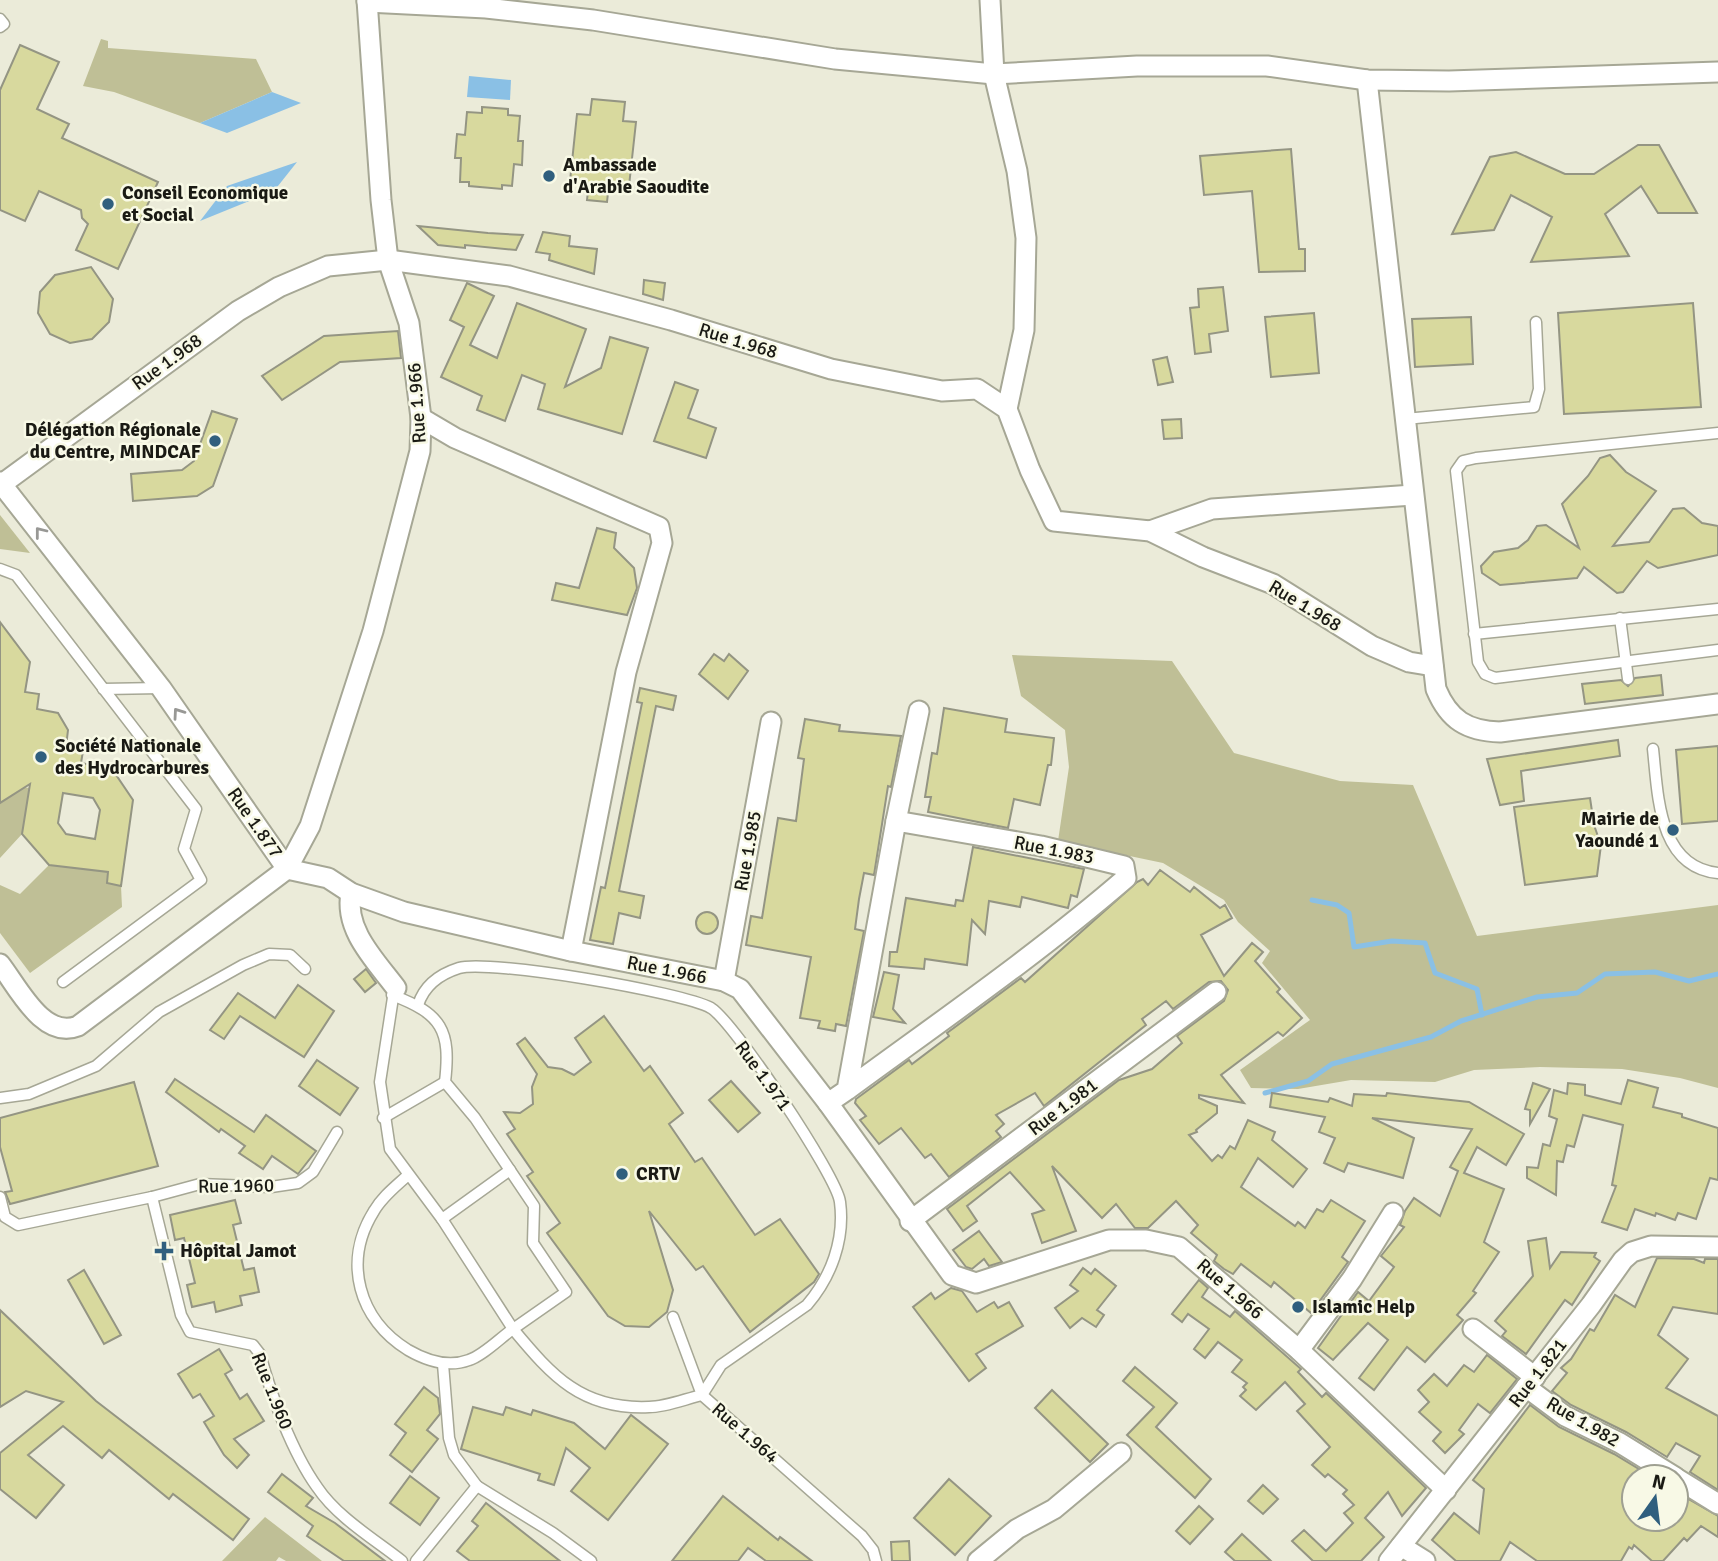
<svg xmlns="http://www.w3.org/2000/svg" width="1718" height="1561" font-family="Signika,sans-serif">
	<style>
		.green { fill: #bfbf96 }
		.water { fill: #8ac0e5 }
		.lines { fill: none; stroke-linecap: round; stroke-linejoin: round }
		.stream { stroke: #8ac0e5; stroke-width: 5 }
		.building { fill: #d8d99e; stroke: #949583; stroke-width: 2; fill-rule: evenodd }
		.service-casing { stroke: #a6a795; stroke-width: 13 }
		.minor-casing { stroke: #a6a795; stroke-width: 23 }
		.service { stroke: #fff; stroke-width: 10 }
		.minor { stroke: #fff; stroke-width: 19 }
		.oneway { stroke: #989895 }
		.poi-dot { fill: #305f7e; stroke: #f8f9e6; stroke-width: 2.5 }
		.labels { text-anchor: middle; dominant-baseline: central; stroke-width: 5; stroke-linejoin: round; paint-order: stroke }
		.poi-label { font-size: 19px; font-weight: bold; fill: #1a1a14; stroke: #f8f9e6; text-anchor: start }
		.street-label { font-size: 19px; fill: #1a1a14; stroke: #f8f9e6 }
	</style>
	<rect width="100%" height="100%" fill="#ebebd9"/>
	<g class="green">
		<path d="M101,39L108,41V48L256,59L272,92L200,123L114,92L83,86Z"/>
		<path d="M0,515L30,553L0,549Z"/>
		<path d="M1012,655L1172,661L1234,753L1340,781L1413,785L1477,936L1718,905V1088L1680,1078L1622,1069L1540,1067L1474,1070L1435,1082L1351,1080L1298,1089L1251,1088L1240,1070L1310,1020L1262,963L1270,951L1238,922L1224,900L1163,863L1058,841L1069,767L1065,730L1021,696Z"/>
		<path d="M10,785L29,788L22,834L0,858V803L8,798Z"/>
		<path d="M49,865L108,872L107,883L121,886L122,907L30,973L0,933V885L20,894Z"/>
		<path d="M265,1517L322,1561H286L279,1557L276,1561H222Z"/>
	</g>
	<g class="water">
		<path d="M469,76L511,80L510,100L467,97Z"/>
		<path d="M272,92L301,103L227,133L200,123Z"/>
		<path d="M297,162L274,191L200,221L227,186Z"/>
	</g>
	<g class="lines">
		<g class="stream">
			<path d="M1312,900L1337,905L1349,913L1354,947L1392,941L1425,943L1435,973L1477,989L1482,1015"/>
			<path d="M1265,1093L1308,1081L1332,1064L1431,1037L1461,1021L1537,997L1577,993L1605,974L1655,972L1689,981L1718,974"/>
		</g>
	</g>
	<g class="building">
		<path d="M20,45L59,62L37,109L69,124L62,138L158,182L118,269L76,250L88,224L82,218L81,210L39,191L25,221L0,210V90Z"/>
		<path d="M592,99L625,102L623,121L636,122L629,186L609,184L607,202L587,200L589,183L570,181L577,114L590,115Z"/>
		<path d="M482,107L508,109V115L520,116L518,141H523L522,165L514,164L512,186L502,185V189L469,186V182H460L461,158H455L457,134L465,135L467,112L482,113Z"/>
		<path d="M1638,145H1659L1697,213H1658L1641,186L1605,214L1629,256L1531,262L1552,217L1511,195L1494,230L1452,234L1490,157L1516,152L1565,174H1594Z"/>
		<path d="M1291,149L1299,249H1305V271L1259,272L1252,191L1204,195L1200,156Z"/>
		<path d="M418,226L488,233L523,235L516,250L465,245V248L438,245Z"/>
		<path d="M543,232L570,236L569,246L597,249L594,274L549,260L550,254L536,252Z"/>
		<path d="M91,267L113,299L109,322L92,339L70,343L50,334L38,313L40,292L55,275Z"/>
		<path d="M644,280L665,283L663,300L643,294Z"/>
		<path d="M467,283L494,296L470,345L497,358L517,303L586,329L565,387L601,368L610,337L648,348L622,434L538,409L545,384L522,375L505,421L477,410L482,396L441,377L464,327L450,320Z"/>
		<path d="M1223,287L1228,331L1209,334L1211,352L1195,354L1190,308L1199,307L1198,289Z"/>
		<path d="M1693,303L1701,407L1564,414L1558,313Z"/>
		<path d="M1314,313L1319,373L1271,377L1265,317Z"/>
		<path d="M1471,317L1473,364L1415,367L1412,319Z"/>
		<path d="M398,331L401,358L340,362L282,400L262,376L324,336Z"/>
		<path d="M1167,357L1173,382L1158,385L1153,360Z"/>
		<path d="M675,382L698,390L688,418L716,428L706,458L654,441Z"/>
		<path d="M212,411L237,419L213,486L197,496L133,501L131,474L182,470L194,461Z"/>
		<path d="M1181,419L1182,438L1164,439L1162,420Z"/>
		<path d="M1610,455L1626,472L1656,491L1613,546L1649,542L1673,509L1684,508L1702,523L1718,526V555L1658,568L1647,561L1623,592L1617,593L1584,567L1577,578L1500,585L1482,573L1481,566L1494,552L1518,548L1528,540L1537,526L1546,525L1579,548L1562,504L1588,476L1600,458Z"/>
		<path d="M597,528L616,533L614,548L634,568L637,588L627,615L552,600L556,583L579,588Z"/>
		<path d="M0,622L30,662L25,692L39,694L37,709L58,713L68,730L66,747L83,751L81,763L112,769L133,800L121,886L107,883L108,872L49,865L22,834L30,784L0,803ZM63,793L93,798L100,810L95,839L66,834L58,823Z"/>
		<path d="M714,654L724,661L729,654L748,671L728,699L699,674Z"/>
		<path d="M1661,675L1663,695L1585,704L1582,684L1621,680L1628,686L1635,678Z"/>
		<path d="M640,688L676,696L673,710L656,706L619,891L644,896L640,918L619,913L613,944L590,940L601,887L605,888L642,703L637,702Z"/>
		<path d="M944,708L1007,719L1005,732L1054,738L1051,765H1048L1040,805L1014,799L1008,828L928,812L931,797H925L932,753L937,754Z"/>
		<path d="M805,719L840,725L839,731L901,736L891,787L888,786L874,875L864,873L859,899L855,929L864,931L846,1026L836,1024L835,1031L818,1028L820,1021L800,1018L811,957L746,945L751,916L762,918L778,818L796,821L804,759L798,758Z"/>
		<path d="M1618,740L1620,756L1521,771L1524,801L1500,805L1487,759Z"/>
		<path d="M1718,746V821L1682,824L1676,750Z"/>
		<path d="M1590,798L1594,825L1601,845L1597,876L1525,885L1514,807Z"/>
		<path d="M973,847L1084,869L1077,897L1071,895L1068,908L1022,897L1020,907L989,901L985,934L972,920L967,965L925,959L924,969L889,966L890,952H897L906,898L955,906L956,900L963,901Z"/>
		<path d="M1160,870L1190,892L1194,887L1220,908L1225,905L1232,918L1201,935L1224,976L1252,943L1263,952L1255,961L1280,989L1277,992L1302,1018L1283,1036L1278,1032L1221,1075L1244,1103L1199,1095V1098L1217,1106V1113L1196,1130L1197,1132L1189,1135L1212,1161L1218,1155L1222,1158L1230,1146L1235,1149L1248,1120L1275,1132L1272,1140L1307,1169L1293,1187L1258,1158L1241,1187L1295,1226L1298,1222L1305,1228L1317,1209L1323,1212L1331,1200L1365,1221L1342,1257L1348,1262L1311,1313L1274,1282L1271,1287L1241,1264L1233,1274L1224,1269L1214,1261L1217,1255L1191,1233L1198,1225L1176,1201L1148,1228H1135L1116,1204L1102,1218L1052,1166L1076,1231L1042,1243L1032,1214L1044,1210L1010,1172L967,1206L977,1221L963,1231L947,1209L1119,1080L1152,1069L1182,1043L1177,1036L1224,1001L1228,990L1221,981L1209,982L1173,1009L1166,1001L1142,1019L1146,1025L1044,1106L1035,1093L996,1115L1004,1124L996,1131L1001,1137L949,1177L931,1154L925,1158L901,1128L879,1144L860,1120L866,1116L855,1103L856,1099L909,1060L912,1064L949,1036L947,1033L1021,978L1025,982L1137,882L1143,879L1148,885Z"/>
		<circle cx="707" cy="923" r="11"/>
		<path d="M366,969L376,983L365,992L354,979Z"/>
		<path d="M884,972L899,975L893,1009L905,1023L873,1017Z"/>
		<path d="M298,985L334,1011L304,1057L240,1016L224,1039L210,1030L238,993L275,1018Z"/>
		<path d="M604,1016L644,1071L650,1066L683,1113L669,1124L695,1162L702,1158L755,1235L780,1219L819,1274L814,1282L750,1332L703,1266L696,1270L649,1211L673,1290L667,1312L649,1327L625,1326L608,1316L547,1233L560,1223L527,1176L533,1172L507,1134L515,1129L504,1112L520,1113L533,1104L532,1087L537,1074L517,1044L525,1038L548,1067L562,1069L574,1075L591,1062L575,1038Z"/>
		<path d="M317,1060L358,1088L340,1115L299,1086Z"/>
		<path d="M175,1079L254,1132L266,1115L316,1151L298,1174L272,1156L263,1169L239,1153L245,1146L221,1129L219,1132L166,1092Z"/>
		<path d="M1628,1080L1658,1088L1653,1107L1682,1114V1117L1718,1128V1180L1710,1178L1696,1219L1678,1213L1675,1220L1656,1213L1655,1216L1635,1209L1627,1230L1602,1222L1616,1186L1612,1185L1623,1125L1583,1115L1574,1147L1567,1145L1563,1162L1557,1161L1556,1195L1527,1178V1167L1538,1168L1543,1144L1550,1146L1557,1119L1549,1116L1554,1090L1567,1094L1568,1083L1585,1085V1095L1621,1104Z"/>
		<path d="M731,1081L760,1113L738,1132L709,1100Z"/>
		<path d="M134,1082L158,1166L10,1204L5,1192L12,1191L0,1147V1118Z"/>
		<path d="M1533,1083L1550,1089L1530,1124V1110L1525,1109Z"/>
		<path d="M1272,1093L1328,1102L1330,1098L1352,1106L1354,1094L1386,1096L1387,1093L1469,1102L1524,1134L1506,1165L1477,1147L1464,1173L1504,1189L1484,1242L1499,1252L1473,1291L1476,1293L1457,1315L1463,1320L1425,1362L1407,1347L1374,1390L1359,1378L1388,1340L1368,1323L1333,1360L1318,1348L1358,1292L1369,1301L1394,1267L1381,1256L1404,1227L1400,1225L1405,1211L1414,1198L1440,1216L1458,1171L1450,1167L1472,1129L1372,1118L1414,1138L1403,1178L1348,1163L1344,1172L1324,1163L1335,1138L1319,1132L1325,1117L1270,1107Z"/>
		<path d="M235,1200L241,1223L233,1225L244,1270L254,1268L259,1292L240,1296L242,1305L216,1312L214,1302L192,1307L187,1285L195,1283L184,1238L175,1240L170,1215Z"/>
		<path d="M979,1231L1002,1262L989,1266L984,1259L972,1269L966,1267L953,1250Z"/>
		<path d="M1546,1238L1550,1268L1561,1252L1596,1253L1594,1257L1600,1261L1572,1305L1565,1300L1526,1354L1502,1336L1506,1331L1495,1321L1533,1276L1528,1241Z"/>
		<path d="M1657,1258L1694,1259L1704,1263L1705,1259H1718V1314L1673,1307L1658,1335L1688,1359L1666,1388L1718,1416V1490L1690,1472L1700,1456L1676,1443L1667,1457L1626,1432L1571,1405L1552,1391L1567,1373L1561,1368L1571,1359L1590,1329L1594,1331L1615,1295L1635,1307Z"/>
		<path d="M1083,1268L1091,1274L1095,1269L1116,1286L1097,1310L1104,1315L1096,1327L1082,1318L1070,1328L1055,1308L1078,1291L1070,1285Z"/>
		<path d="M84,1270L121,1335L104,1344L68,1280Z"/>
		<path d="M1199,1280L1208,1288L1202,1297L1230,1317L1235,1311L1301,1369L1298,1372L1322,1397L1326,1393L1426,1488L1402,1516L1388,1492L1365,1518L1384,1537L1361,1561H1313L1292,1541L1304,1530L1326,1551L1353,1523L1344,1513L1354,1505L1343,1494L1347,1490L1328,1474L1325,1477L1312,1465L1330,1447L1297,1411L1305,1404L1285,1382L1256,1410L1240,1396L1246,1390L1243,1387L1247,1383L1232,1372L1242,1360L1218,1342L1205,1358L1194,1349L1209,1329L1188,1314L1182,1322L1172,1314Z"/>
		<path d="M951,1288L962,1291L977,1312L994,1302L998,1308L1009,1302L1023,1326L976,1354L986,1368L969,1381L913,1307L931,1293L935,1299Z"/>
		<path d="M0,1310L96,1401L249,1519L233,1540L173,1494L169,1499L109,1450L102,1458L63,1426L28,1455L64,1485L36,1518L0,1489V1453L63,1402L26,1391L0,1407Z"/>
		<path d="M219,1349L232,1370L225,1374L240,1399L247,1394L264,1421L234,1439L249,1455L237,1468L224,1455L204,1422L214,1416L200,1394L193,1398L178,1374Z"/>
		<path d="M1487,1355L1517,1379L1490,1413L1478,1404L1459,1430L1464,1434L1445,1453L1433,1441L1441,1432L1419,1412L1429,1402L1418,1390L1434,1374L1447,1386L1464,1365L1474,1372Z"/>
		<path d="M1135,1367L1177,1403L1156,1427L1211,1479L1195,1498L1127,1435L1154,1407L1123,1381Z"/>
		<path d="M424,1387L438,1398L440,1414L427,1430L438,1439L412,1472L390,1455L406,1433L395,1424Z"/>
		<path d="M1052,1390L1108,1444L1090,1462L1035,1408Z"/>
		<path d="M1530,1405L1559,1427L1614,1454L1652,1477H1634V1519H1676V1492L1718,1516V1537L1701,1526L1687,1541L1684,1538L1663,1561H1652L1634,1545L1632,1549L1629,1547L1621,1561H1537L1510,1542L1500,1561H1456L1432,1540L1454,1513L1479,1533L1484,1489L1473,1480Z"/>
		<path d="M473,1407L503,1415L506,1407L531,1415L533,1410L574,1423L605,1449L631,1415L668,1444L608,1520L571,1491L590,1468L566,1448L554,1485L538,1480L540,1474L461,1449Z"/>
		<path d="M282,1474L313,1498L306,1506L335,1523L385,1561H344L307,1536L313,1526L268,1492Z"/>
		<path d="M410,1476L439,1498L420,1525L390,1503Z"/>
		<path d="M949,1479L991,1516L955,1555L914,1518Z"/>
		<path d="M1263,1485L1278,1499L1263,1514L1248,1501Z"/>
		<path d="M723,1496L778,1540L780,1537L812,1561H766L748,1548L738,1561H672Z"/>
		<path d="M486,1503L533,1540L560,1561H470L457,1551L478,1526L472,1521Z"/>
		<path d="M1199,1506L1213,1519L1190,1544L1176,1531Z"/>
		<path d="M1242,1534L1271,1561H1235L1225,1552Z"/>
		<path d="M909,1541L910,1561H892L891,1542Z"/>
	</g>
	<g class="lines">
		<g class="service-casing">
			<g id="service">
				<path d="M0,19L4,24L0,27"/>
				<path d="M1405,419L1534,407L1539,389L1536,322"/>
				<path d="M1718,433L1476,458L1463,461L1456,471L1478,662L1485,674L1495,678L1718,650"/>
				<path d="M0,569L16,575L196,809L184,849L201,880L63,982"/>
				<path d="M1620,618L1628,679"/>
				<path d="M1474,634L1718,609"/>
				<path d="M103,689L161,688"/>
				<path d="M1653,749C1658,795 1658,867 1718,873"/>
				<path d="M394,991L380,1082L390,1149L442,1219L513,1329C500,1338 484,1355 469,1360C448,1368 427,1361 408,1350C359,1320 342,1262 374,1211C382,1197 395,1187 407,1176"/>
				<path d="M392,995C442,1014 451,1030 445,1082L475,1118L534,1206L533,1243L566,1292L513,1329C552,1376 582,1410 649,1407C666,1407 685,1399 702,1395L862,1536L873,1550L876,1561"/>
				<path d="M418,1005C424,986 440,974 459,968C489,959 682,992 711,1008C733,1021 837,1176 840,1202C845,1240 831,1277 807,1305L721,1365L702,1395"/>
				<path d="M0,1098L29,1094L96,1066L159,1012L243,965L269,954L290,955L305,969"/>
				<path d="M383,1118L445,1082"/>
				<path d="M0,1197L5,1217L18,1225L152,1197L181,1315L190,1332L253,1345L260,1354C271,1395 292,1452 317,1487C337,1517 374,1539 402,1561"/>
				<path d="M152,1197L200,1184L271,1187L298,1183L313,1172L337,1132"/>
				<path d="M442,1219L510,1170"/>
				<path d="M673,1317L702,1395"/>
				<path d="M443,1364L449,1438L454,1455L477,1486"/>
				<path d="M416,1561L477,1486L553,1533L591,1561"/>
			</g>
		</g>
		<g class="minor-casing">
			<g id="minor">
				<path d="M990,0L994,74L1017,171L1026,238L1024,330L1007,409"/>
				<path d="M367,2L486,8L593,20L835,59L994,74L1137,66H1267L1367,80L1449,81L1718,72"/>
				<path d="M1367,80L1436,689C1449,720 1467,731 1500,732L1718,704"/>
				<path d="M421,418L455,438L659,527L662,543L626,672L571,951"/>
				<path d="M0,482L161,688L287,869"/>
				<path d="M2,484L238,311L279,287L328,266L388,260L509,276L671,320L831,369L942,391L977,389L1007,409L1030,470L1054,521L1150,531L1203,557L1273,584L1372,646L1409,662L1433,666"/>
				<path d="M1150,531L1212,509L1413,495"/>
				<path d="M896,821L919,711"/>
				<path d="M287,869L328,878L351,893L404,912L571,951L724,981L740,989L828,1103L952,1275L976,1283L1109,1240H1146L1179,1247L1299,1350L1446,1490"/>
				<path d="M351,893C344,930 375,960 396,988"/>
				<path d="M0,964C18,987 43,1040 78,1026L287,869L310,826L373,631L420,451L421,418L409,323L388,260L381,200L367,0"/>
				<path d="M724,981L771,722"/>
				<path d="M828,1103L847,1090C941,1021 1038,954 1126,878L1124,866L1041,846L896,821L847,1090"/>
				<path d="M910,1221L1216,992"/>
				<path d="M1473,1329L1535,1377"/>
				<path d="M1299,1350L1352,1279L1393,1213"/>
				<path d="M1526,1387L1565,1416L1620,1443L1675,1477"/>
				<path d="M1676,1478L1718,1504"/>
				<path d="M1401,1546L1425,1561"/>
				<path d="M978,1561L1017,1529L1054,1509L1121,1453"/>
				<path d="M1389,1561L1591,1305L1623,1260L1632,1252L1651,1246L1718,1247"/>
			</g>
		</g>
		<use href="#service" class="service"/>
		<use href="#minor" class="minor"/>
	</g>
	<defs><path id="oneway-chevron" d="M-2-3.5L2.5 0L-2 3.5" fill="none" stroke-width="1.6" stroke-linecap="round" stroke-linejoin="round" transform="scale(1.75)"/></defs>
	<g class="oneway">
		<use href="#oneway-chevron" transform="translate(40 532) rotate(-128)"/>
		<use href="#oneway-chevron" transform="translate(178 713) rotate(-125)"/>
	</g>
	<g class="poi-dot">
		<circle cx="549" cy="176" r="7"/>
		<circle cx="108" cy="204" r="7"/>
		<circle cx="215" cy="441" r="7"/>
		<circle cx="41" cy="757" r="7"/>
		<circle cx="1673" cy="830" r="7"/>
		<circle cx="622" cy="1174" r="7"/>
		<path d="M160.5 1240.5h7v7h7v7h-7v7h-7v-7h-7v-7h7z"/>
		<circle cx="1298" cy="1307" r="7"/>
	</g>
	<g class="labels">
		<g class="poi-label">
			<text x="563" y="165">Ambassade<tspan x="563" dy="22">d'Arabie Saoudite</tspan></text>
			<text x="122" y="193">Conseil Economique<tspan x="122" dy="22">et Social</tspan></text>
			<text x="201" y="430" text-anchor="end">Délégation Régionale<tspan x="201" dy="22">du Centre, MINDCAF</tspan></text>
			<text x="55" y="746">Société Nationale<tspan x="55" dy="22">des Hydrocarbures</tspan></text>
			<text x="1659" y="819" text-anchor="end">Mairie de<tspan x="1659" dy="22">Yaoundé 1</tspan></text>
			<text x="636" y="1174">CRTV</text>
			<text x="180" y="1251">Hôpital Jamot</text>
			<text x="1312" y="1307">Islamic Help</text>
		</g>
		<g class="street-label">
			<text transform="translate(738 341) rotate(17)">Rue 1.968</text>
			<text transform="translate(167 362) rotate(-36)">Rue 1.968</text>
			<text transform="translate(417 403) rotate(-94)">Rue 1.966</text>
			<text transform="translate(1305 606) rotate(31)">Rue 1.968</text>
			<text transform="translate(255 823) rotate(55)">Rue 1.877</text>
			<text transform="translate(1054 850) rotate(11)">Rue 1.983</text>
			<text transform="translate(748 851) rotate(-80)">Rue 1.985</text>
			<text transform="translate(667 970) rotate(11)">Rue 1.966</text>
			<text transform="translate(763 1076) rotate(54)">Rue 1.971</text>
			<text transform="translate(1063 1107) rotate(-37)">Rue 1.981</text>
			<text transform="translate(236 1186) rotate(-1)">Rue 1960</text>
			<text transform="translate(1230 1289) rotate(41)">Rue 1.966</text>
			<text transform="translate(1538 1373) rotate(-52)">Rue 1.821</text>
			<text transform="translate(272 1391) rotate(68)">Rue 1.960</text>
			<text transform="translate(1583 1422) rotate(30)">Rue 1.982</text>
			<text transform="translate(745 1433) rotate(41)">Rue 1.964</text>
		</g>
	</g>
	<g transform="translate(1655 1498) rotate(14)"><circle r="33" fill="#f8f9e6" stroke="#9fa092" stroke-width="2"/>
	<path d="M0-5L12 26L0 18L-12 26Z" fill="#305f7e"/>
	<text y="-10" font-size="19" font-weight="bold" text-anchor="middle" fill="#1a1a14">N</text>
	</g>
</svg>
